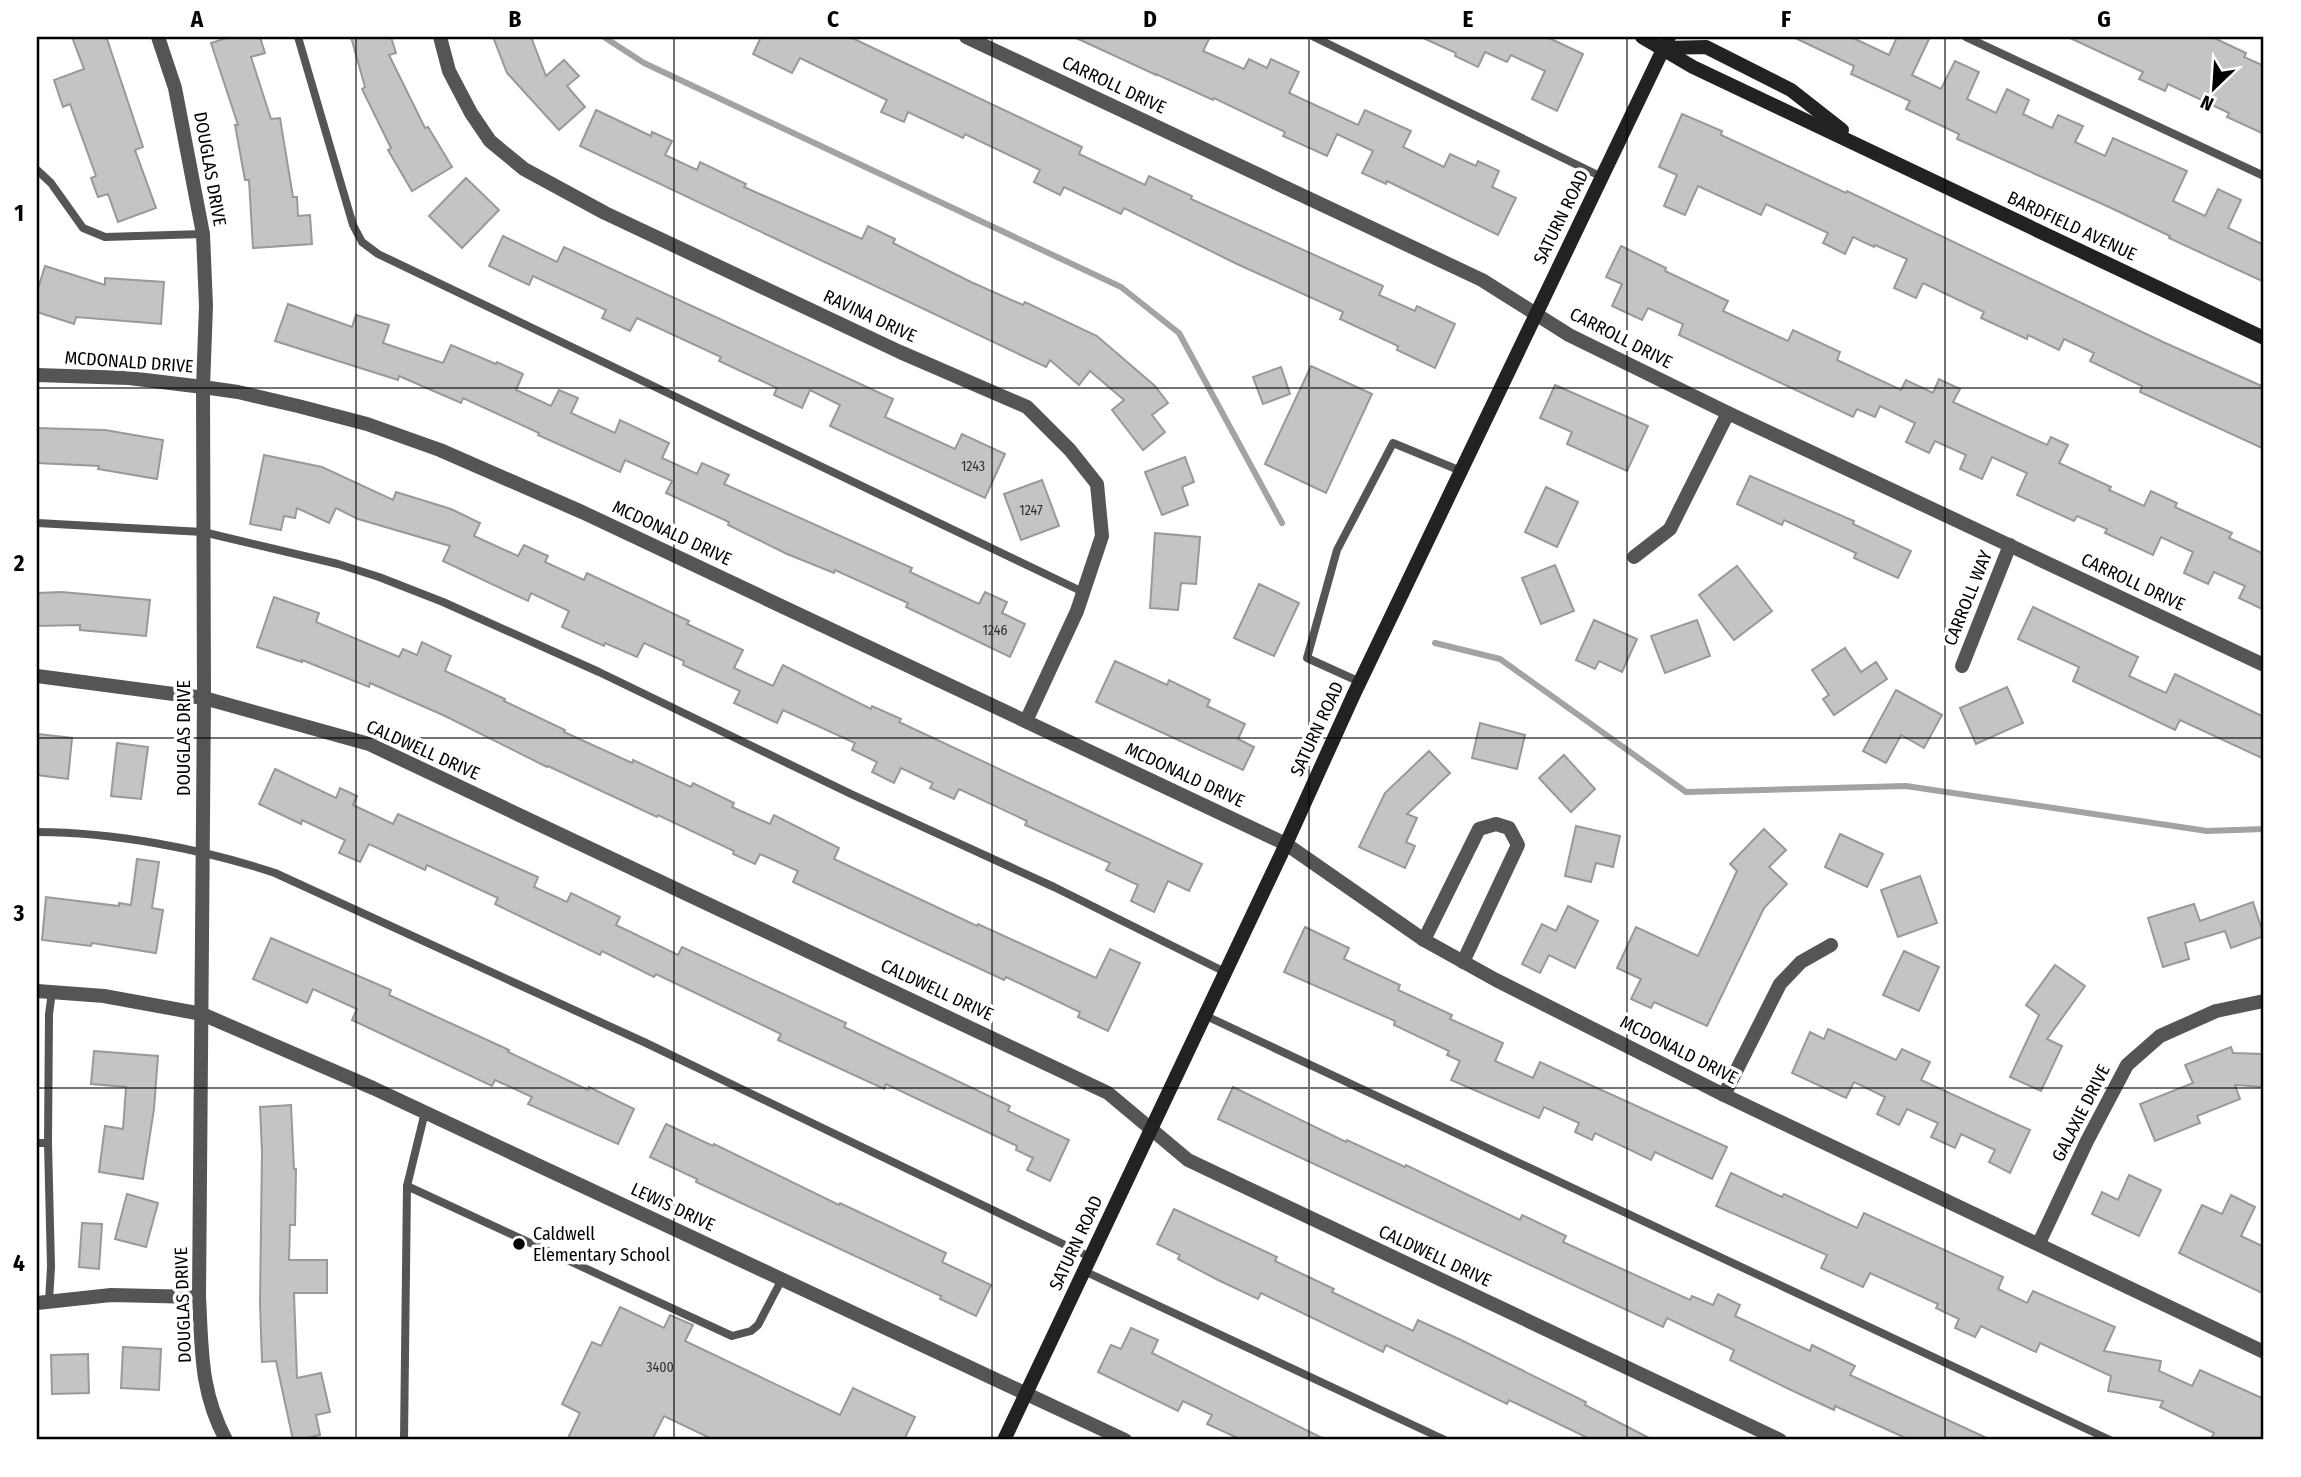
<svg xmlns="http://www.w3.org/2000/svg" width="2301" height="1477" font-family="'Fira Sans Condensed',sans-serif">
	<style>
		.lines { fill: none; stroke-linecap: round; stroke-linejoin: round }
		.stream { stroke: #a3a3a3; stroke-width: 6 }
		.building { fill: #c4c4c4; stroke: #999; stroke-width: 2 }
		.lane { stroke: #555; stroke-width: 8 }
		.street { stroke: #555; stroke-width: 14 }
		.secondary { stroke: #222; stroke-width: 14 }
		.grid { fill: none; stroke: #000; stroke-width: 2; stroke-opacity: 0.55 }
		.poi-dot { fill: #000; stroke: #fff; stroke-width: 2.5 }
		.labels { text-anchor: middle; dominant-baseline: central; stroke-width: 7; stroke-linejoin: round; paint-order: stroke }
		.number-label { font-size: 14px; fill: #313131 }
		.street-label { font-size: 18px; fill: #000; stroke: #fff }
		.poi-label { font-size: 18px; fill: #000; stroke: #fff; text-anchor: start }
		.neatline { fill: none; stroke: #000; stroke-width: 2.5 }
		.grid-label { font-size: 23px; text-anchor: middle; font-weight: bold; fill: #000 }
	</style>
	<rect width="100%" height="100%" fill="#fff"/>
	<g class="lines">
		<g class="stream">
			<path d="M604,37L644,63L1121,287L1179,333L1282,523"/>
			<path d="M1435,643L1500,659L1686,792L1906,786L2207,831L2264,829"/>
		</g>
	</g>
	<g class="building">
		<path d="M72,37H102L107,39L143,147L135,150L156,208L118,222L108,194L98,197L91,178L96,176L70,104L63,107L54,80L84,69Z"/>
		<path d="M230,37H260L265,53L251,57L271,119L280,118L293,197H297L298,216L310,215L312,244L253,248L249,180H245L235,125H238L211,43Z"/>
		<path d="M351,37H391L396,53L389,55L425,128L428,127L452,167L412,191L388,150L391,148L362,89L365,87Z"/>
		<path d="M493,37H531L546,76L564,60L579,76L567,86L585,107L559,130L507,73Z"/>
		<path d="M761,37H850L1082,147L1079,154L1145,185L1149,176L1192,196L1191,199L1383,286L1379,295L1415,311L1417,306L1455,324L1435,368L1397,350L1398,346L1340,319L1343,312L1237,264L1124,208L1121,214L1064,187L1060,195L1034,182L1040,170L965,134L963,138L908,112L904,122L881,112L887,100L800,58L792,73L753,54Z"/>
		<path d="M1074,37H1210L1203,51L1244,69L1249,59L1267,68L1271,59L1299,72L1289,93L1358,125L1365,110L1411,131L1403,147L1444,167L1450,154L1476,166L1478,161L1499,171L1492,187L1516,198L1498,235L1387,181L1386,184L1362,173L1373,151L1337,134L1327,156L1283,136L1285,132L1214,98L1213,100L1156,74V75Z"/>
		<path d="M1421,37H1547L1583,54L1557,111L1532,99L1545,71L1511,55L1507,62L1485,52L1478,67L1455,56L1456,53Z"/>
		<path d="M1793,37H1851L1889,55L1897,37H1930L1912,75L1941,89L1955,61L1979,72L1967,99L1996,113L2007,89L2029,100L2023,114L2052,128L2058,115L2083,126L2075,142L2105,156L2113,138L2187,171L2173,201L2205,216L2218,189L2241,200L2228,228L2264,245V282L2169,238L2170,236L2109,207L1957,139L1959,134L1906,109L1910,101L1851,74L1854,66Z"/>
		<path d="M2068,37H2212L2246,53L2244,57L2264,66V134L2227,117L2229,113L2168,84L2165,91L2139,79L2143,72Z"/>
		<path d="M596,110L651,136L652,132L672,141L665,155L697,170L700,162L746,184L744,187L862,239L868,226L895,239L893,243L971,282L1023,305L1025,302L1097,336L1155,386L1168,403L1152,415L1165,432L1143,450L1112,410L1124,400L1090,371L1079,385L1050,360L1046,367L580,146Z"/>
		<path d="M1682,114L1722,131L1721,135L1846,193L1847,191L2163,342L2264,387V449L2140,392L2142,386L2090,361L2094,353L2064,339L2059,350L2028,335L2027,339L1981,318L1984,312L1923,283L1916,298L1894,288L1907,259L1875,245L1874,247L1853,237L1845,254L1823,243L1828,233L1766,204L1761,215L1698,186L1685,215L1664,206L1677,175L1659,167Z"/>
		<path d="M466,178L499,210L462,248L429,216Z"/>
		<path d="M503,236L557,262L564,247L893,399L885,417L955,449L962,434L1005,454L985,498L830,426L840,405L810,390L802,408L774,395L777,388L719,361L721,357L637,318L630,331L602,318L606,310L533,276L529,285L489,266Z"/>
		<path d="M1621,246L1666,268L1665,271L1728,301L1723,311L1788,341L1793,330L1840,352L1837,360L1901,390L1906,380L1933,393L1939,379L1960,389L1953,402L2047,445L2051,437L2068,445L2059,463L2111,487L2109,490L2144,506L2151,491L2177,503L2175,507L2232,533L2229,538L2264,554V610L2239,598L2245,586L2214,572L2208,584L2184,573L2193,552L2161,537L2153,555L2105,533L2107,529L2077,516L2074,521L2017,495L2027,473L1992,457L1982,479L1960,469L1966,455L1935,441L1929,453L1906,442L1915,423L1880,406L1875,417L1857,409L1853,417L1679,335L1683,324L1648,308L1642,320L1612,306L1622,284L1606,277Z"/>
		<path d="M45,266L105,285V278L164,282L161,324L76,317L74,324L37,312V292Z"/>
		<path d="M288,304L352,327L356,315L389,325L383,343L443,363L451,345L496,364L497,362L523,374L516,390L551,406L559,390L578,398L571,413L615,433L620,420L669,443L662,458L697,474L702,463L729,475L724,484L912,568L910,572L979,604L985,592L1007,602L1002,613L1025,624L1010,657L906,607L908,603L835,570L834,573L787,554L728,525L729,522L666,493L672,481L625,460L620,472L538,435L539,433L463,398L461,403L399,376L398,380L275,341Z"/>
		<path d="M1311,366L1372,394L1326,493L1265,464Z"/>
		<path d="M1281,367L1290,394L1263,404L1253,377Z"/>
		<path d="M1555,385L1648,426L1627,471L1567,444L1572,432L1540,418Z"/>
		<path d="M37,428L105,430L163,440L157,479L98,469L99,466L37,463Z"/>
		<path d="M264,455L322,467L393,500L396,492L451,509L480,523L474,536L518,556L524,545L548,556L545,562L584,580L587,573L689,621L687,624L743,650L734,668L773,686L783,665L871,709L872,706L901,719L899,722L1202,864L1189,891L1168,881L1154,912L1131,901L1138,885L1106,870L1110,863L1025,825L1027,821L959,789L954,799L930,788L933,783L901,768L894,783L872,772L877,762L852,750L855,743L783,710L777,723L734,703L740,691L683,665L684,661L644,643L637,657L605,643L604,646L562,627L569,611L531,593L528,601L443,561L450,546L358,519L336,508L329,523L297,508L295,518L284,516L281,530L250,524Z"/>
		<path d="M1185,457L1194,482L1182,487L1188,505L1162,515L1145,472Z"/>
		<path d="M1750,476L1854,521L1853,524L1911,551L1898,578L1854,558L1856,553L1784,520L1782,525L1737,504Z"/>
		<path d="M1042,480L1059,526L1021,540L1004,494Z"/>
		<path d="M1546,487L1578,502L1557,547L1525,532Z"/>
		<path d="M1155,533L1200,537L1196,584L1181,583L1178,610L1150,608Z"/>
		<path d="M1555,565L1574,611L1541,624L1522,578Z"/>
		<path d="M1737,566L1772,611L1734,640L1699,595Z"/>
		<path d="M1259,584L1299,603L1274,656L1234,638Z"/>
		<path d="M62,592L150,600L146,636L80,630V625L37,626V593Z"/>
		<path d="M274,597L319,613L316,622L399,657L403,649L417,655L422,642L451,656L445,671L505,699L504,701L565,730L564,732L632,763L633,760L691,787L693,783L734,803L732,807L770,824L774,815L839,848L834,859L977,926L978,924L1096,978L1110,949L1140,963L1108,1031L1078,1017L1080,1012L1006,977L1004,980L793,882L798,871L760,854L755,864L733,854L734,851L658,815L657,817L548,766L547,767L443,715L370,683L369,687L302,660V662L257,647Z"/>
		<path d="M2033,607L2138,657L2129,676L2166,693L2175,674L2264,717V759L2180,720L2175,730L2073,681L2079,667L2018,639Z"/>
		<path d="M1594,620L1637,639L1622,672L1599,661L1595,669L1576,660Z"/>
		<path d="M1697,620L1710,656L1665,673L1651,636Z"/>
		<path d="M1845,648L1861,672L1876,662L1887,679L1834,715L1823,699L1829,695L1812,670Z"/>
		<path d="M1115,661L1167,685L1169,680L1210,700L1207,706L1245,724L1238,739L1254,747L1243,770L1096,702Z"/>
		<path d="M2007,687L2023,723L1976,744L1960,708Z"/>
		<path d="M1896,690L1942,715L1924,748L1901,735L1886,763L1863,751Z"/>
		<path d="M1480,723L1525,735L1517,769L1472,758Z"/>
		<path d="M38,734L72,738L68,779L37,775Z"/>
		<path d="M117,743L148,747L141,799L111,796Z"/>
		<path d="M1429,751L1450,773L1407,814L1417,818L1406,842L1415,846L1405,868L1359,847L1385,793Z"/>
		<path d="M1564,755L1595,789L1571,812L1539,778Z"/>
		<path d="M275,769L336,798L340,788L357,796L353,805L393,824L398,814L513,866L538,877L534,887L567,902L571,893L620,917L616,925L678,955L682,947L846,1023L844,1027L1010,1106L1008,1111L1069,1140L1050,1181L1027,1170L1033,1158L1016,1150L1017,1146L886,1084L884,1089L778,1040L781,1034L656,974L654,977L602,951L600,955L495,904L498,898L427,865L425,870L369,844L360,862L339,853L345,840L302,820L301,824L259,804Z"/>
		<path d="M1576,826L1620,836L1613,867L1596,863L1591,882L1565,876Z"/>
		<path d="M1764,829L1786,850L1769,867L1787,884L1764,908L1707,1026L1654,1002L1651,1008L1631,999L1641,979L1617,968L1636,927L1698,956L1737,871L1730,864Z"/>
		<path d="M1840,834L1883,854L1867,887L1825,867Z"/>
		<path d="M137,859L159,862L152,908L163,910L156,953L92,943L91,946L42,940L46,897L119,906V903L131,905Z"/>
		<path d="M1920,876L1937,923L1898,937L1881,890Z"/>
		<path d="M2253,902L2264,936L2231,948L2225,931L2185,943L2189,959L2163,967L2148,918L2194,904L2200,921Z"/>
		<path d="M1568,906L1598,921L1575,968L1549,955L1540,973L1522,964L1542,924L1556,931Z"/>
		<path d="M1305,927L1349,948L1344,959L1400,985L1398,990L1452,1015L1450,1019L1503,1043L1495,1061L1533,1078L1540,1062L1727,1147L1712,1179L1655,1152L1651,1160L1595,1133L1592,1140L1575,1132L1579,1123L1544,1107L1539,1118L1451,1080L1460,1061L1447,1055L1449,1051L1394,1025L1395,1021L1284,972Z"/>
		<path d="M271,938L391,990L389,995L509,1050L508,1052L588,1090L589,1087L634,1109L618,1144L528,1104L532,1097L495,1080L492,1086L352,1020L357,1009L313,989L307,1003L253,979Z"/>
		<path d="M1904,951L1939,967L1919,1011L1883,995Z"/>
		<path d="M2055,965L2085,986L2047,1039L2062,1046L2041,1091L2010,1077L2039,1015L2026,1005Z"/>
		<path d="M1828,1029L1896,1060L1902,1049L1930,1062L1921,1080L2030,1130L2010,1173L1989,1162L1995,1150L1961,1134L1955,1148L1931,1137L1938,1123L1907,1109L1899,1125L1877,1114L1885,1097L1854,1082L1846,1098L1792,1073L1810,1032L1824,1039Z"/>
		<path d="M2231,1047L2233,1053L2264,1054V1087L2235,1085L2240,1099L2197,1116L2200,1123L2155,1141L2140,1104L2193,1083L2185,1065Z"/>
		<path d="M94,1051L158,1056L154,1109L143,1179L99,1172L105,1126L123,1129L126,1087L91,1084Z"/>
		<path d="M1233,1087L1346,1142L1347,1140L1405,1167L1406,1165L1520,1220L1522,1215L1566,1236L1563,1242L1690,1300L1692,1296L1713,1305L1718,1294L1740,1305L1735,1316L1810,1351L1812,1345L1855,1366L1850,1375L1991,1440H1910L1835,1406L1834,1410L1791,1390L1730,1360L1734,1350L1667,1318L1663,1327L1218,1119Z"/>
		<path d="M291,1105L294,1169H296L295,1225H290L289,1260H327V1293H294L297,1378L321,1373L330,1412L316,1415L320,1435L297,1440H293L276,1361L262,1362L260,1304L262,1152L260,1107Z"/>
		<path d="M666,1124L713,1146L714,1144L839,1205L840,1203L946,1253L942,1262L991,1285L976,1316L940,1299L941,1296L696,1182L697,1179L650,1157Z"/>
		<path d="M1731,1173L1782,1197L1784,1194L1857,1228L1864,1213L2003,1277L1998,1289L2027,1303L2033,1291L2115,1327L2104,1351L2161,1361L2159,1371L2192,1386L2200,1370L2264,1399V1440H2210L2214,1433L2160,1407L2163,1401L2108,1391L2111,1376L2040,1343L2036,1352L1981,1326L1975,1337L1955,1328L1959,1319L1936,1308L1938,1304L1870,1273L1863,1287L1821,1268L1827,1255L1716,1206Z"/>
		<path d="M2129,1175L2161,1190L2139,1236L2092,1214L2102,1192L2118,1200Z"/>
		<path d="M127,1194L158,1203L146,1247L115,1239Z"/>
		<path d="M2231,1195L2255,1207L2241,1236L2264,1247V1294L2179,1253L2202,1205L2222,1214Z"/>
		<path d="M1174,1209L1277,1257L1275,1261L1334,1289L1332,1292L1413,1331L1418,1320L1461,1340L1586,1402L1585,1405L1653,1440H1592L1509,1400L1507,1404L1386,1345L1383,1352L1261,1293L1258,1299L1218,1280L1178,1259L1180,1255L1157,1244Z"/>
		<path d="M82,1223L102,1224L99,1269L79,1267Z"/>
		<path d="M620,1307L664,1328L670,1315L693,1325L685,1341L840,1415L853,1388L915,1417L904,1440H714L664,1416L652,1440H567L580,1413L562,1404L592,1342L601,1346Z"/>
		<path d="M1131,1328L1158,1340L1152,1353L1326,1440H1242L1207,1424L1212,1415L1183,1401L1178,1411L1098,1372L1111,1345L1121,1349Z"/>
		<path d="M123,1347L161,1349L159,1390L121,1388Z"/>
		<path d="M88,1354L89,1393L52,1394L51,1355Z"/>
	</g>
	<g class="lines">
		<g class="lane">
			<path d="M298,37L353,225L362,242L378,254L1083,592"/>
			<path d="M1314,37L1602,177"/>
			<path d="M1966,37L2264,176"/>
			<path d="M37,170L51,183L83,228L105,237L203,234"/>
			<path d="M37,523L203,532L338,564L379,577L443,602L599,672L851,794L1054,887L1225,972"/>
			<path d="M1360,682L1307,658L1337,550L1393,443L1461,471"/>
			<path d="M37,832C113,832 203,849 275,873L646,1043L1090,1257"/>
			<path d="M1204,1015L2110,1440"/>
			<path d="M425,1112L407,1186L732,1336L751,1331L758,1325L782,1279"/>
			<path d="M37,1143H48L49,1014L52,992"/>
			<path d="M48,1143L51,1267L49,1301"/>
			<path d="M1084,1271L1445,1440"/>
			<path d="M404,1440L407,1186"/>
		</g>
		<g class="street">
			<path d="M158,37L175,88L203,234L206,306L203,387L204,698L199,1297C202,1351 200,1391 226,1440"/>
			<path d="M440,37L449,71L471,113L490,141L524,169L605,213L900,352L1027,407L1070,450L1097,484L1102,536L1077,611L1026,721"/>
			<path d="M966,37L1482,280L1569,335L1728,413L2264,665"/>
			<path d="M37,375L129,378L203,387L238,392L298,406L367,424L440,450L582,512L1286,844L1424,940L1496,980L1724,1095L2264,1352"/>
			<path d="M1634,557L1670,529L1728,413"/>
			<path d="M1962,666L2010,545"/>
			<path d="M37,676L204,698L369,744L1108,1093L1188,1160L1780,1440"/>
			<path d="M1424,940L1479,829L1496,824L1509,828L1518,845L1463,962"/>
			<path d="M37,991L104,996L202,1014L373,1088L1125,1440"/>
			<path d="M1724,1095L1780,984L1801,962L1831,945"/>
			<path d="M2039,1243L2087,1141L2127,1065L2160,1036L2216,1011L2264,1001"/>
			<path d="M37,1303L111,1295L199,1297"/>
		</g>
		<g class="secondary">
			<path d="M1642,37L1693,67L2264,338"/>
			<path d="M1664,48L1706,47L1791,90L1842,130"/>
			<path d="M1004,1440L1286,844L1354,694L1669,37"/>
		</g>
	</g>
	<path class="grid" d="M356,37V1440M674,37V1440M992,37V1440M1309,37V1440M1627,37V1440M1945,37V1440M37,388H2264M37,738H2264M37,1088H2264"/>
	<circle class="poi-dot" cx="519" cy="1244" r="7"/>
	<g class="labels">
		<g class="number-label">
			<text x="973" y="466">1243</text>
			<text x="1031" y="510">1247</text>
			<text x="995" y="630">1246</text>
			<text x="660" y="1367">3400</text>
		</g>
		<g class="street-label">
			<text transform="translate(1114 85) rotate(25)">CARROLL DRIVE</text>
			<text transform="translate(210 169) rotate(80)">DOUGLAS DRIVE</text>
			<text transform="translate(1561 217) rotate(-64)">SATURN ROAD</text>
			<text transform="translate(2072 226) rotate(25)">BARDFIELD AVENUE</text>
			<text transform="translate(870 316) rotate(25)">RAVINA DRIVE</text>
			<text transform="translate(1621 338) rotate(27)">CARROLL DRIVE</text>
			<text transform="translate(129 362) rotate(4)">MCDONALD DRIVE</text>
			<text transform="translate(672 533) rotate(25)">MCDONALD DRIVE</text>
			<text transform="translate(2133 582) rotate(25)">CARROLL DRIVE</text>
			<text transform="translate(1968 598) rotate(-68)">CARROLL WAY</text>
			<text transform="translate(1317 729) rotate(-65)">SATURN ROAD</text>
			<text transform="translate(184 738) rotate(-90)">DOUGLAS DRIVE</text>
			<text transform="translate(423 750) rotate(24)">CALDWELL DRIVE</text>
			<text transform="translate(1185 775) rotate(25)">MCDONALD DRIVE</text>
			<text transform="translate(937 990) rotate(25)">CALDWELL DRIVE</text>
			<text transform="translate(1679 1050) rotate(27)">MCDONALD DRIVE</text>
			<text transform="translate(2081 1113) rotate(-63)">GALAXIE DRIVE</text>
			<text transform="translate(673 1207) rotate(25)">LEWIS DRIVE</text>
			<text transform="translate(1076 1243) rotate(-65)">SATURN ROAD</text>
			<text transform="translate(1435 1256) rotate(25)">CALDWELL DRIVE</text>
			<text transform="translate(183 1305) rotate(-92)">DOUGLAS DRIVE</text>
		</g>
		<g class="poi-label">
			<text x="533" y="1234">Caldwell<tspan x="533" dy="21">Elementary School</tspan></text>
		</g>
	</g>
	<rect width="2301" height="1477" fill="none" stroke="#ffffff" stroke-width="77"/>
	<g transform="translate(2214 88) rotate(205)" stroke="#ffffff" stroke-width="5" paint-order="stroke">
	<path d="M0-5L12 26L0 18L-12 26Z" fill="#000000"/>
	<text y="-10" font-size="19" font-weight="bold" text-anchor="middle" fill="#000000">N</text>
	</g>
	<rect x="38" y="38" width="2224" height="1400" class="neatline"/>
	<g class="grid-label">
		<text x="197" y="27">A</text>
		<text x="515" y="27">B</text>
		<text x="833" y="27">C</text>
		<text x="1150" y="27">D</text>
		<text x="1468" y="27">E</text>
		<text x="1786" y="27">F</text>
		<text x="2104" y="27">G</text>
		<text x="19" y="221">1</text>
		<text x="19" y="571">2</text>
		<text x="19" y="921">3</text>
		<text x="19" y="1271">4</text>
	</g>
</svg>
